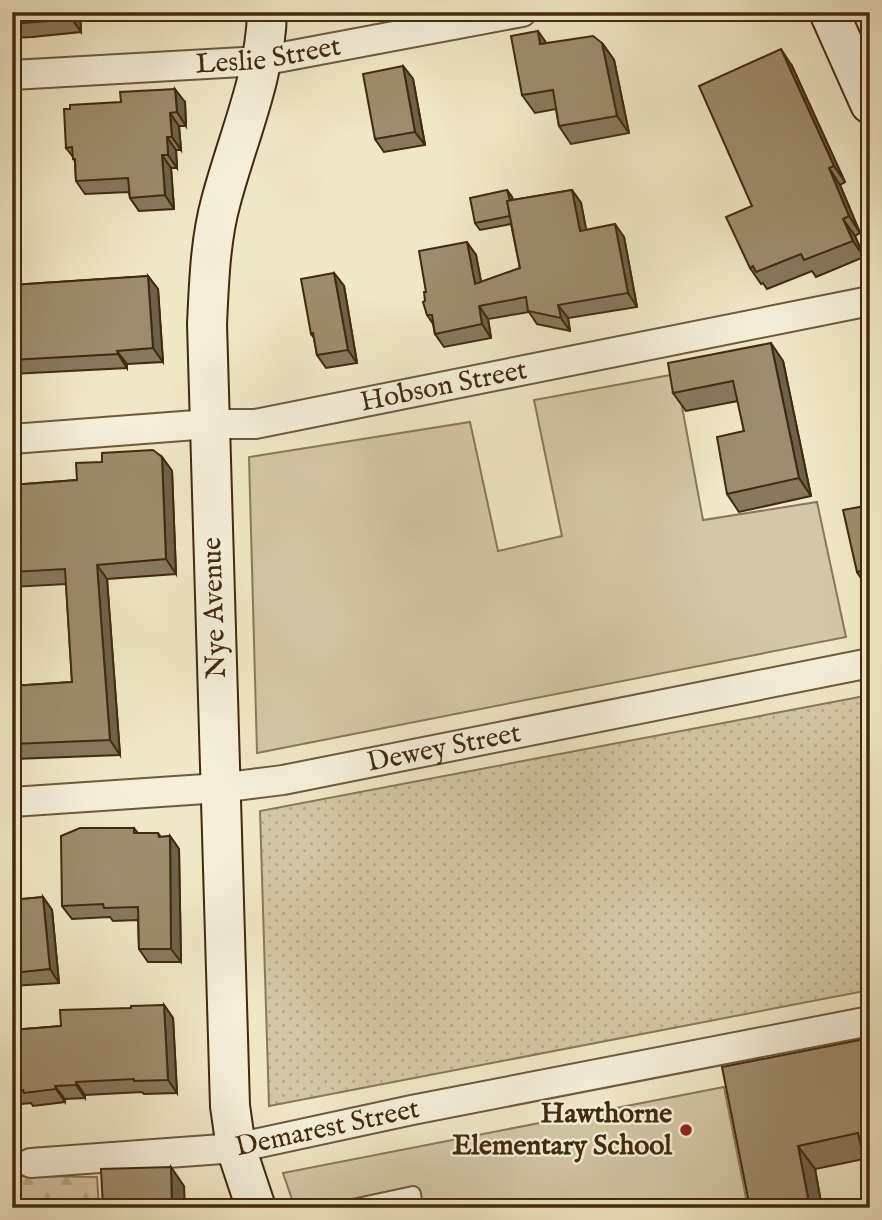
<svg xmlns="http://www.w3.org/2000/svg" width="882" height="1220" font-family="'IM FELL English',serif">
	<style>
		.grass { fill: #d3c7a7; stroke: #8b785a; stroke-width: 2 }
		.forest { fill: url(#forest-firs); stroke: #8b785a; stroke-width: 2 }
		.park { fill: url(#park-dots); stroke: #8b785a; stroke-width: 2 }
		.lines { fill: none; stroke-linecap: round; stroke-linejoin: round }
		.lane-casing { stroke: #6e593b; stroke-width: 18 }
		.street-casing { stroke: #6e593b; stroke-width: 32 }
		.secondary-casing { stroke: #432a0d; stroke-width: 42 }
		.lane { stroke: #f5efda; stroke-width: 14 }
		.street { stroke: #f5efda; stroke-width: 28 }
		.secondary { stroke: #f5efda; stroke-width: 38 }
		.wall { fill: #87785e; stroke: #432a0d; stroke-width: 2 }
		.shaded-wall { fill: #6e624c; stroke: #432a0d; stroke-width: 2 }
		.building { fill: #9d8c6d; stroke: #432a0d; stroke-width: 2 }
		.poi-dot { fill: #8f2418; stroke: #f5efda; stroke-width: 2.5 }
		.labels { text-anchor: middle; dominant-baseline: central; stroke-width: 5; stroke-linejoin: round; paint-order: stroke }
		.street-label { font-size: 28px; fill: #432a0d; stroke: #f5efda }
		.poi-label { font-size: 28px; font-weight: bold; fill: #432a0d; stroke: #f5efda; text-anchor: end }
	</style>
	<defs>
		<pattern id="forest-firs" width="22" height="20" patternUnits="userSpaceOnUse" patternTransform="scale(1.75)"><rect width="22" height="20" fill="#d3c7a7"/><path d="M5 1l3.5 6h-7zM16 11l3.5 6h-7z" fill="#b6ab8f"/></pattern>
		<pattern id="park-dots" width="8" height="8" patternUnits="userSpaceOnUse" patternTransform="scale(1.75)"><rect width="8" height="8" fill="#d3c7a7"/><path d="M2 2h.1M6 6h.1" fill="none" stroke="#b6ab8f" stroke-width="1.8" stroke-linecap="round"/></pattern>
	</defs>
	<rect width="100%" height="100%" fill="#f0e7c6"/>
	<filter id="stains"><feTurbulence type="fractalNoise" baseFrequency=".00286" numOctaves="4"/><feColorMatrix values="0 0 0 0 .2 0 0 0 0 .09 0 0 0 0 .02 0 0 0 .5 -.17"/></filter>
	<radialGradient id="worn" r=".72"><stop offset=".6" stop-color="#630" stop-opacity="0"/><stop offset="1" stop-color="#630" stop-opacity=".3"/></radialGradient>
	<g class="grass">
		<path d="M676,374L703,520L817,502L846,637L257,753L249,457L470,422L498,551L562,536L534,400Z"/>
		<path d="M724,1087L748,1208H295L283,1173Z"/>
	</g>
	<path class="forest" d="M12,1159L18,1176L97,1177L99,1208H12Z"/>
	<path class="park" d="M870,695V990L269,1106L260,811Z"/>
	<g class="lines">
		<g class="lane-casing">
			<path id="lane" d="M348,1208L413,1194L415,1208"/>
		</g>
		<g class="street-casing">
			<g id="street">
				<path id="s1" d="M12,75L261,61L522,12"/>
				<path id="s2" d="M12,439L209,424H255L870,301"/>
				<path id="s3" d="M12,802L220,788L283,780L870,663"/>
				<path id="s4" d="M31,1163L236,1148L412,1110L870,1021"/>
			</g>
		</g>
		<g class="secondary-casing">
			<g id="secondary">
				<path d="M829,12L870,104"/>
				<path d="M256,1208L236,1148L230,1106L207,324C209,283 210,241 221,201C237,140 266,75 267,12"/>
			</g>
		</g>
		<use href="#lane" class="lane"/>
		<use href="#street" class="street"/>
		<use href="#secondary" class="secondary"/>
	</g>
	<g class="wall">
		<path d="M12,12H80L81,32L32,37L12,38Z"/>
		<path d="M547,43H602L614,60L629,133L571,144L559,126L556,109L535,113L522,95Z"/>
		<path d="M403,66L413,79L425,145L384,152L375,139Z"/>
		<path d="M792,66L845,182L840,185L860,233L855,236L864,257L816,277L812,271L767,289L763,283L761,284L750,268L752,206Z"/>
		<path d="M185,102L186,126H179L181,150H176L177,168H171L174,209L139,211L130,198L129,192L85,194L76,181L75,162L73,157L66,148Z"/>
		<path d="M507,190L512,197L513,200L572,190L581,203L586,230L624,237L637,307L568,318L570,331L537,324L529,312L488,319L491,338L444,347L435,334L433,324L427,315L425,301L426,292L476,255L481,282L520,268L511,224L480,230L475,223Z"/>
		<path d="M334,273L344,286L357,363L326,368L317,355L314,338L311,334Z"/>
		<path d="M148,276L158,289L163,362L127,364V368L12,374V285Z"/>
		<path d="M783,361L811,496L739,512L727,494L744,431L738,401L686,411L673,393Z"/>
		<path d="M162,457L172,471L176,574L107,579L120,755L14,759V762H12V686L72,682L66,584L12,587V485L77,480L102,462Z"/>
		<path d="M870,505V607L864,583L857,572Z"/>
		<path d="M134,828L138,833H158L161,837L170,836L179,849L181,962H148L139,949L138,920L113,921L110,917L72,919L62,906Z"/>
		<path d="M43,897L52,910L59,983L12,986V900Z"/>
		<path d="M164,1005L173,1018L177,1093L144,1094L142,1092L85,1095V1098L65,1099V1102L33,1106L31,1103L12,1105V1030L61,1026L131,1008Z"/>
		<path d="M870,1038L864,1159L815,1169L822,1208H750Z"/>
	</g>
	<g class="shaded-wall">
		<path d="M72,12H80L81,32L72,19Z"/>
		<path d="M538,31L550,48L540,44Z"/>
		<path d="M602,43L614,60L629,133L617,116Z"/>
		<path d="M781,49L792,66L845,182L834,166Z"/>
		<path d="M403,66L413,79L425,145L415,132Z"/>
		<path d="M175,89L185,102L186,126L177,112Z"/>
		<path d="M170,113L179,126L181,150L172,137Z"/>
		<path d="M167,137L176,150L177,168L168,155Z"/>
		<path d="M162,155L171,168L174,209L165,195Z"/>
		<path d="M829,168L840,185L860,233L849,216Z"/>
		<path d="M507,190L512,197L517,222L513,216Z"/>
		<path d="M572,190L581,203L589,244L580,231Z"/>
		<path d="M843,219L855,236L864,257L853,241Z"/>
		<path d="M615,224L624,237L637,307L628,293Z"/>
		<path d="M467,242L476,255L484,297L475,284Z"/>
		<path d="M334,273L344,286L357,363L348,350Z"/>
		<path d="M148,276L158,289L163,362L153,348Z"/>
		<path d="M558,305L568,318L570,331L561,318Z"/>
		<path d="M479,306L488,319L491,338L482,324Z"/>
		<path d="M771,343L783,361L811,496L799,478Z"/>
		<path d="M117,351L127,364V368L118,354Z"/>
		<path d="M162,457L172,471L176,574L166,559Z"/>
		<path d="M97,565L107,579L120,755L110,740Z"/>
		<path d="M170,836L179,849L181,962L171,949Z"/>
		<path d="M43,897L52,910L59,983L50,969Z"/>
		<path d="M164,1005L173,1018L177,1093L168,1080Z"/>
		<path d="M76,1082L85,1095V1098L76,1085Z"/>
		<path d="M55,1086L65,1099V1102L56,1089Z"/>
		<path d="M798,1146L815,1169L822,1208H810Z"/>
		<path d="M171,1167L184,1186L185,1208H172Z"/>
	</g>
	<g class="building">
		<path d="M12,12H72V19L12,24Z"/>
		<path d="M538,31L540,44L593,36L602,43L617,116L559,126L553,90L522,95L511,36Z"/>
		<path d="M781,49L834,166L829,168L849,216L843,219L853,241L804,260L801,254L756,272L753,266L750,268L726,217L752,206L699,86Z"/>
		<path d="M403,66L415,132L375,139L363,74Z"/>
		<path d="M175,89L177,112L170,113L172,137H167L168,155H162L165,195L130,198L128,178L76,181L75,159H73L72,147L66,148L64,109H70V105L121,102L120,92Z"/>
		<path d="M507,190L510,201H507L510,216L475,223L470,198Z"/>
		<path d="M572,190L580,231L615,224L628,293L558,305L561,318L528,311L526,297L479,306L482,324L435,334L432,315H427L423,302L425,301L424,292H426L419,251L467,242L475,284L520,268L507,201Z"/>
		<path d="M334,273L348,350L317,355L313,333L311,334L301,279Z"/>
		<path d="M148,276L153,348L117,351L118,354L12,360V285Z"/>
		<path d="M771,343L799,478L727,494L717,437L744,431L733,381L673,393L668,363Z"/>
		<path d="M153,450L162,457L166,559L97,565L110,740L12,744V686L72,682L65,569L12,572V485L77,480L76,463L102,462V453Z"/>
		<path d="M870,505V605H869L862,571L857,572L843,510Z"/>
		<path d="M80,828H134V833H158L159,837L170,836L171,949H139L138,907L104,908L103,904L62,906L61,836Z"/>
		<path d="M43,897L50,969L12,973V900Z"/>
		<path d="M164,1005L168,1080L134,1081V1079L76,1082V1085L55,1086L56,1089L24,1093L23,1090L12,1091V1030L61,1026L60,1010L131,1008V1006Z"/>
		<path d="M870,1038V1187L858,1133L798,1146L810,1208H750L722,1067Z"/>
		<path d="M171,1167L172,1208H103L101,1169Z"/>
	</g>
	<circle class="poi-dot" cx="686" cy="1130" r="7"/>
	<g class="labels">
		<g class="street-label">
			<text stroke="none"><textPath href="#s1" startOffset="257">Leslie Street</textPath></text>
			<text stroke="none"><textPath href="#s2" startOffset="436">Hobson Street</textPath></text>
			<text transform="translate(215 608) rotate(-92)">Nye Avenue</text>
			<text stroke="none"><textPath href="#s3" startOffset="436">Dewey Street</textPath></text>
			<text stroke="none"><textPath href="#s4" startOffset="299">Demarest Street</textPath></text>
		</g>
		<g class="poi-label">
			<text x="672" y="1114">Hawthorne<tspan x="672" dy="32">Elementary School</tspan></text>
		</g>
	</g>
	<rect width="882" height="1220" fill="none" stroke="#f0e7c6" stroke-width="42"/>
	<rect x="14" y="14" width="854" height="1192" fill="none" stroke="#432a0d" stroke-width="3.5"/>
	<rect x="21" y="21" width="840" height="1178" fill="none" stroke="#432a0d" stroke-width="2"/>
	<rect width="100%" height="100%" filter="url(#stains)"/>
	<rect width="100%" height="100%" fill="url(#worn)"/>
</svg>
